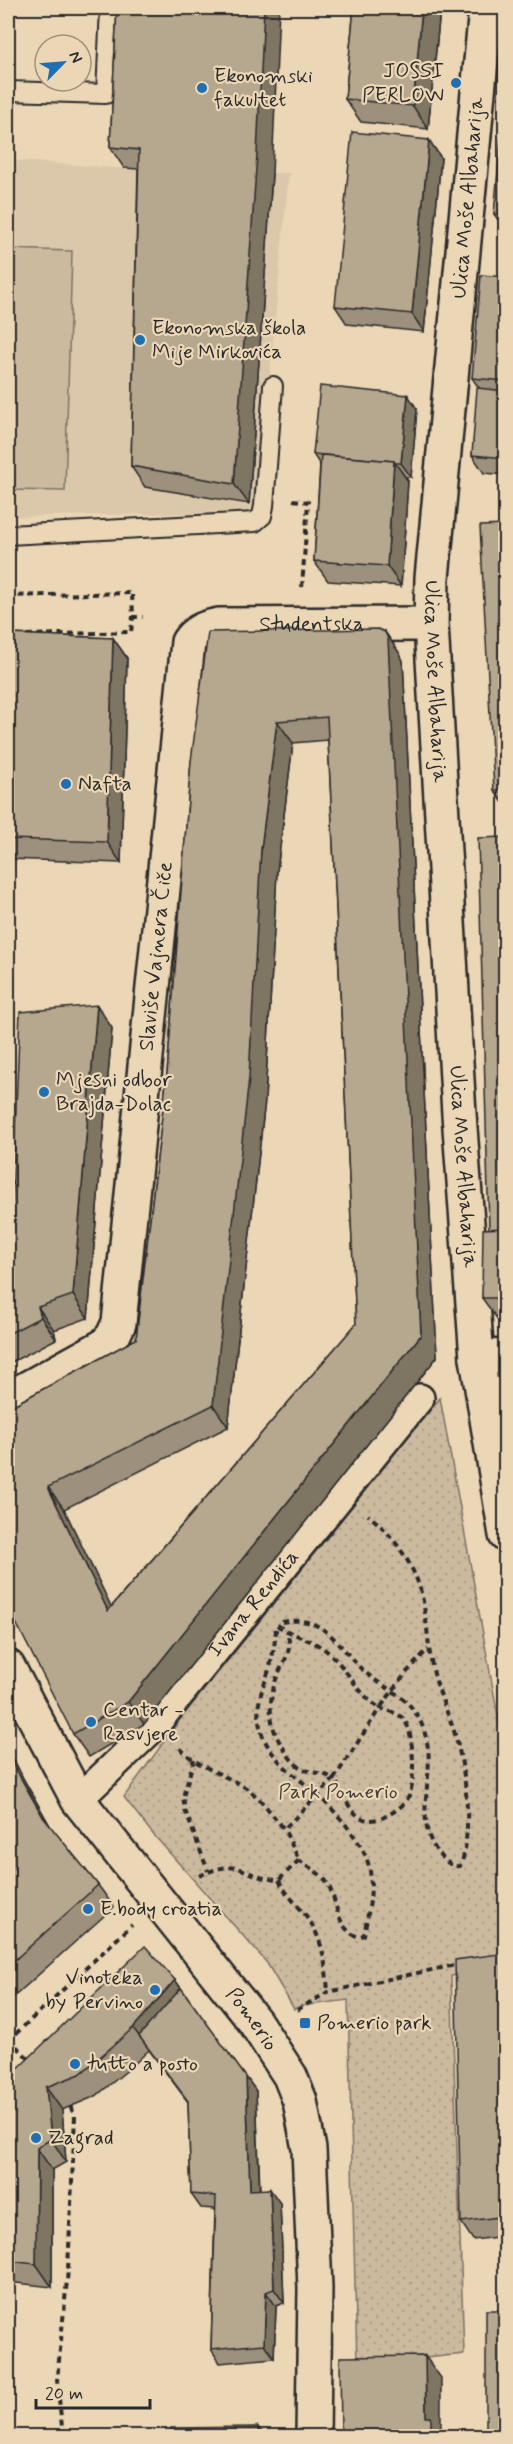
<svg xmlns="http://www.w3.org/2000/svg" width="513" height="2444" font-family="Mynerve,sans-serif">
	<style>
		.built { fill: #dbc8aa }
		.green { fill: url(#green-dots); stroke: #7c7265; stroke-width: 1.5 }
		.pitch { fill: #ccba9f; stroke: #7c7265; stroke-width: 1.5 }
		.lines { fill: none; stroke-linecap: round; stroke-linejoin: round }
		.service-casing { stroke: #2b2b2b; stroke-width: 22 }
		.pedestrian-casing { stroke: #2b2b2b; stroke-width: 32 }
		.minor-casing { stroke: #2b2b2b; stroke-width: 38 }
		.secondary-casing { stroke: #2b2b2b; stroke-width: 38 }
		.path { stroke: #2b2b2b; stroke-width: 4; stroke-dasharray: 6 4.5; stroke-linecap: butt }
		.service { stroke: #ebd6b5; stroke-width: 18 }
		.pedestrian { stroke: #ebd6b5; stroke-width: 27 }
		.minor { stroke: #ebd6b5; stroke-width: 33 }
		.secondary { stroke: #ebd6b5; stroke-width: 33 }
		.wall { fill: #9d907b; stroke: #2b2b2b; stroke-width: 1.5; fill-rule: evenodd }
		.shaded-wall { fill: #7f7564; stroke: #2b2b2b; stroke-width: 1.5 }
		.building { fill: #b6a78f; stroke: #2b2b2b; stroke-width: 1.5; fill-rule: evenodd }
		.poi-dot { fill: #1f6fb2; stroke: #ebd6b5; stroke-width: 2 }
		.labels { text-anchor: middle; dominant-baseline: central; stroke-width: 4.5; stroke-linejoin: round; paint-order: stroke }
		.poi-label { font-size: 21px; fill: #2b2b2b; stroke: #ebd6b5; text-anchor: start }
		.street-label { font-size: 21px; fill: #2b2b2b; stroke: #ebd6b5 }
		.park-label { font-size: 21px; fill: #43403c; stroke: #ebd6b5 }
	</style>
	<defs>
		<pattern id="green-dots" width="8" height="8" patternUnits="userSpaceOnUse" patternTransform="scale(1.5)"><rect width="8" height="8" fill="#ccba9f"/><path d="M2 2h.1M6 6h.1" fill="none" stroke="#afa089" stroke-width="1.8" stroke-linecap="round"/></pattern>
	</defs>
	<rect width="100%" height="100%" fill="#ebd6b5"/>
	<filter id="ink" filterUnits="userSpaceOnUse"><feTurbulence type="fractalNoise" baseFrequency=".0167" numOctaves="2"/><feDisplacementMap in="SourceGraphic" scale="12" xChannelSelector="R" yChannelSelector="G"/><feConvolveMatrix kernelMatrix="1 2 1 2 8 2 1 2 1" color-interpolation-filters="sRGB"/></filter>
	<g filter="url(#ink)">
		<path class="built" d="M8,160L153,171L289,173L257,505L250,512L8,517Z"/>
		<path class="green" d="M440,1398L506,1760L505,1965L451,1976L464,2354L357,2365L348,2000L301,2006L294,2009L267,1963L152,1833L124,1797L179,1721Z"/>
		<path class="pitch" d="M8,249L72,251L65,491L8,490Z"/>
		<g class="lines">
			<g class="service-casing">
				<g id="service">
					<path d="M8,91L106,94L110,8"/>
					<path d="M8,535L255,522L262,516L264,506L273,386"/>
					<path d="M483,1399H506"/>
				</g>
			</g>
			<g class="pedestrian-casing">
				<g id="pedestrian">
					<path id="s1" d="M78,1800L152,1729L420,1398"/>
				</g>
			</g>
			<g class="minor-casing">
				<g id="minor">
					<path id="s2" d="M486,8L432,578L431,624L459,1114L477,1358L506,1535"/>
					<path d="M477,1358L506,1356"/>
					<path id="s3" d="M8,1399L104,1346L113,1336L119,1323L188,642C195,631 206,627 219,625L431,624"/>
				</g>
			</g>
			<g class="secondary-casing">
				<g id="secondary">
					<path id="s4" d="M8,1667L78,1800L255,2022L290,2076L300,2101L309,2149L315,2288L313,2436"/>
				</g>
			</g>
			<g class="path">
				<path d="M293,500L308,502L302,588"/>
				<path d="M8,596L132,593L133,617H143"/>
				<path d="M27,635L131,632L133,617"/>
				<path d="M282,1622C318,1615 332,1636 353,1660C381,1694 416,1689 427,1742C435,1781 411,1823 441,1856C447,1862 451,1867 460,1866C466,1853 466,1840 467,1826C468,1793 463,1762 454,1731C447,1711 438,1691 433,1670C426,1640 428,1609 417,1580C407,1555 389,1531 368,1515"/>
				<path d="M277,1625C294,1637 315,1639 330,1654C349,1671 358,1695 380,1708L406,1673L428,1649"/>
				<path d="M276,1629C275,1642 273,1656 269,1670C262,1691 255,1704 260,1727C266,1752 286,1769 305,1784C328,1803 365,1840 370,1871C373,1893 368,1914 364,1935L358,1937C334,1927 339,1901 326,1881C319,1872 308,1867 299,1860"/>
				<path d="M180,1748C199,1769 226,1774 249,1790C263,1801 273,1816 284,1829L334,1779C343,1791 347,1809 360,1817C367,1822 374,1820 382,1818C391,1814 403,1807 408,1798C416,1785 414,1733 405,1721C400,1713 388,1711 380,1708L334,1779C321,1771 311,1774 300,1767C292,1763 287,1753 282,1746C267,1723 268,1697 279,1672C283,1664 289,1654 289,1646C290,1642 288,1636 287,1632"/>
				<path d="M194,1759L183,1797L185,1810L208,1871"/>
				<path d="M199,1876C244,1855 241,1878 279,1880L299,1860L284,1829"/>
				<path d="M279,1880C286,1895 297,1904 307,1917C323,1939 326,1965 328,1992"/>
				<path d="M297,2010L328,1992L460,1964"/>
				<path d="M9,2039L30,2060"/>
				<path d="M8,2041L132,1925"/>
				<path d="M63,2436L57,2380L68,2270L75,2116L69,2104"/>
			</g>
			<use href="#service" class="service"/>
			<use href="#pedestrian" class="pedestrian"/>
			<use href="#minor" class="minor"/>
			<use href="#secondary" class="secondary"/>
		</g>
		<g class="wall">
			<path d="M117,8L272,174L249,504L145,487L131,466L138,169L124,168L110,147Z"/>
			<path d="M354,8H438L440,10L428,129L361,122L345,99Z"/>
			<path d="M506,139V231L494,214Z"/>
			<path d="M429,140L441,158L424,332L347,324L335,306Z"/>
			<path d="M506,277V475L484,473L472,455L479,388L472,378Z"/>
			<path d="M417,409L411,477H405L408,481L401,586L328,581L314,561L320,465L313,454Z"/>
			<path d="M506,525V807L494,790Z"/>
			<path d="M385,632L400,654L403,661L437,1357L144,1724L89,1757L73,1734L8,1408L136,1339L167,1074L191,761ZM328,740L356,1324L111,1607L64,1509L228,1427L265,1100L277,871L293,743Z"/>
			<path d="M8,634L113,638L127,658L121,863L8,859Z"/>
			<path d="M506,837V1320H498L482,1298L489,1229Z"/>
			<path d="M112,1028L88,1318L54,1330L56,1339L8,1364V1250L10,1249Z"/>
			<path d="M8,1748L23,1778L52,1829L98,1885L114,1907L8,2002Z"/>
			<path d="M506,1953V2236L473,2240L461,2222Z"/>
			<path d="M175,1980L256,2091L260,2189L280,2203L284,2303L276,2306L274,2358L220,2363L211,2349L215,2209L201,2208L191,2194L188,2102L149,2050L130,2068L96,2096L62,2110L66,2162L52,2170V2287L8,2282V2078Z"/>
		</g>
		<g class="shaded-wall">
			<path d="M264,8H279L272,174L249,504L234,484Z"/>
			<path d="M422,8H438L440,10L428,129L413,106Z"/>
			<path d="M429,140L441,158L424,332L412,314Z"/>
			<path d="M408,395L417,409L411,477L401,463Z"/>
			<path d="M394,461L408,481L401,586L387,566Z"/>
			<path d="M385,632L400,654L403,661L437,1357L144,1724L128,1702L421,1335Z"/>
			<path d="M113,638L127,658L121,863L107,842Z"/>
			<path d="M277,721L293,743L277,871L265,1100L228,1427L213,1405L261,849Z"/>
			<path d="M97,1005L112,1028L88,1318L73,1295Z"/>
			<path d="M38,1307L54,1330L56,1339L41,1317Z"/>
			<path d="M48,1487L64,1509L124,1633L108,1611Z"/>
			<path d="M8,1748L23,1778L58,1840L43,1817L8,1756Z"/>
			<path d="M175,1980L191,2002L149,2049L133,2028Z"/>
			<path d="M246,2077L256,2091L260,2203L250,2190Z"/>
			<path d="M46,2087L62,2110L66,2162L51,2139Z"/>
			<path d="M37,2148L52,2170V2287L36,2264Z"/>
			<path d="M270,2189L280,2203L284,2303L274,2289Z"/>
			<path d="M266,2292L276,2306L274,2358L264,2344Z"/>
			<path d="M425,2356L441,2378V2431L445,2436H431L426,2417Z"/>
			<path d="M258,2427L265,2436H258Z"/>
		</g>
		<g class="building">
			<path d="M117,8H264L257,154L234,484L131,466L139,150L110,147Z"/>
			<path d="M354,8H422L413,106L345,99Z"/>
			<path d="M506,94V110H504Z"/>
			<path d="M352,132L429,140L412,314L335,306Z"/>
			<path d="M501,138L506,139V215L494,214Z"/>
			<path d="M481,275L506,277V381L472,378Z"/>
			<path d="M320,386L408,395L401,463H395L394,461L313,454Z"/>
			<path d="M477,388L506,391V458L472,455Z"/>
			<path d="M321,455L394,461L387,566L314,561Z"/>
			<path d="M506,525V789L494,790L480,526Z"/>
			<path d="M378,629L385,632L388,639L421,1335L128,1702L73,1734L8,1607V1408L136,1339L167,1074L191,761L208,632ZM327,717L356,1324L108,1611L48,1487L213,1405L249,1078L261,849L277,721Z"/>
			<path d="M8,634L113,638L107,842L8,839Z"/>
			<path d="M506,837V1228L489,1229L478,838Z"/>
			<path d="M97,1005L73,1295L38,1307L41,1317L8,1334V1250L10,1249L20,1012Z"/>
			<path d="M506,1228V1298H482L483,1229Z"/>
			<path d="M8,1756L43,1817L98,1885L8,1966Z"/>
			<path d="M145,1946L175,1980L133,2028L114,2045L80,2074L46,2087L51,2139L37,2148L36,2264L8,2261V2078Z"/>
			<path d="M506,1953V2216L461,2222L455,1960Z"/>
			<path d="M181,1988L246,2077L250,2190L270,2189L274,2289L266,2292L264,2344L211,2349L216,2196L191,2194L188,2101L139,2036Z"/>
			<rect x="486" y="2310" width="20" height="126"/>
			<path d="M425,2356L426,2417H431V2436H341L340,2357Z"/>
			<path d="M258,2427V2436H171V2428Z"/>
		</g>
	</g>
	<g class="poi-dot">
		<circle cx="456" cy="83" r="6"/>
		<circle cx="202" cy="88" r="6"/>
		<circle cx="140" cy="340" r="6"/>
		<circle cx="66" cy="784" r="6"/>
		<circle cx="44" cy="1092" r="6"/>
		<circle cx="91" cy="1722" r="6"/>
		<circle cx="88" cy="1909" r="6"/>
		<circle cx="155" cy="1990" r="6"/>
		<rect x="299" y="2017" width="12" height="12" rx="3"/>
		<circle cx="75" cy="2064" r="6"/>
		<circle cx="36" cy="2138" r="6"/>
	</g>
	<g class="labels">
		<g class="poi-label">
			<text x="444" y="71" text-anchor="end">JOSSI<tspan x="444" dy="24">PERLOW</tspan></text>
			<text x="214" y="76">Ekonomski<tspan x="214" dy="24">fakultet</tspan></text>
			<text x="152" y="328">Ekonomska škola<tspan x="152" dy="24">Mije Mirkovića</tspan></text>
			<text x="78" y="784">Nafta</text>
			<text x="56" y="1080">Mjesni odbor<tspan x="56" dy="24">Brajda-Dolac</tspan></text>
			<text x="103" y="1710">Centar -<tspan x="103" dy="24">Rasvjere</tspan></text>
			<text x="100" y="1909">E.body croatia</text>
			<text x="143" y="1978" text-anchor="end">Vinoteka<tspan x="143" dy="24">by Pervino</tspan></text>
			<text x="317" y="2023">Pomerio park</text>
			<text x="87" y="2064">tutto a posto</text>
			<text x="48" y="2138">Zagrad</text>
		</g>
		<g class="street-label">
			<text transform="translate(468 198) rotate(-85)">Ulica Moše Albaharija</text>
			<text stroke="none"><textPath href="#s3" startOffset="951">Studentska</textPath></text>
			<text stroke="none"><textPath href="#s2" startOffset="676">Ulica Moše Albaharija</textPath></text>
			<text stroke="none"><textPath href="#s3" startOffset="506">Slaviše Vajnera Čiče</textPath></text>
			<text stroke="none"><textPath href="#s2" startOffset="1162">Ulica Moše Albaharija</textPath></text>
			<text stroke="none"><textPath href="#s1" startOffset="264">Ivana Rendića</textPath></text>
			<text stroke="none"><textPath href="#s4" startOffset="430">Pomerio</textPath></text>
		</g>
		<g class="park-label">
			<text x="338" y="1792">Park Pomerio</text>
		</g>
	</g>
	<rect width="513" height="2444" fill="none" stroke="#ebd6b5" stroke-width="30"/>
	<rect x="15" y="15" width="483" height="2414" fill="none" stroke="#2b2b2b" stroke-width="2" filter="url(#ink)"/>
	<g transform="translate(63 63) rotate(65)"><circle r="28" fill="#ebd6b5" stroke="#9e927e" stroke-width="1.5"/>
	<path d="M0-4.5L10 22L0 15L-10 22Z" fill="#1f6fb2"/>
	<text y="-9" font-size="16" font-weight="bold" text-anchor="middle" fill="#2b2b2b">N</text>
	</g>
	<path d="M36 2399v9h114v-9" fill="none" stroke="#2b2b2b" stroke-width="3"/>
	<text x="45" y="2399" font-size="18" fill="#2b2b2b" stroke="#ebd6b5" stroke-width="4.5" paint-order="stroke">20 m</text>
</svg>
